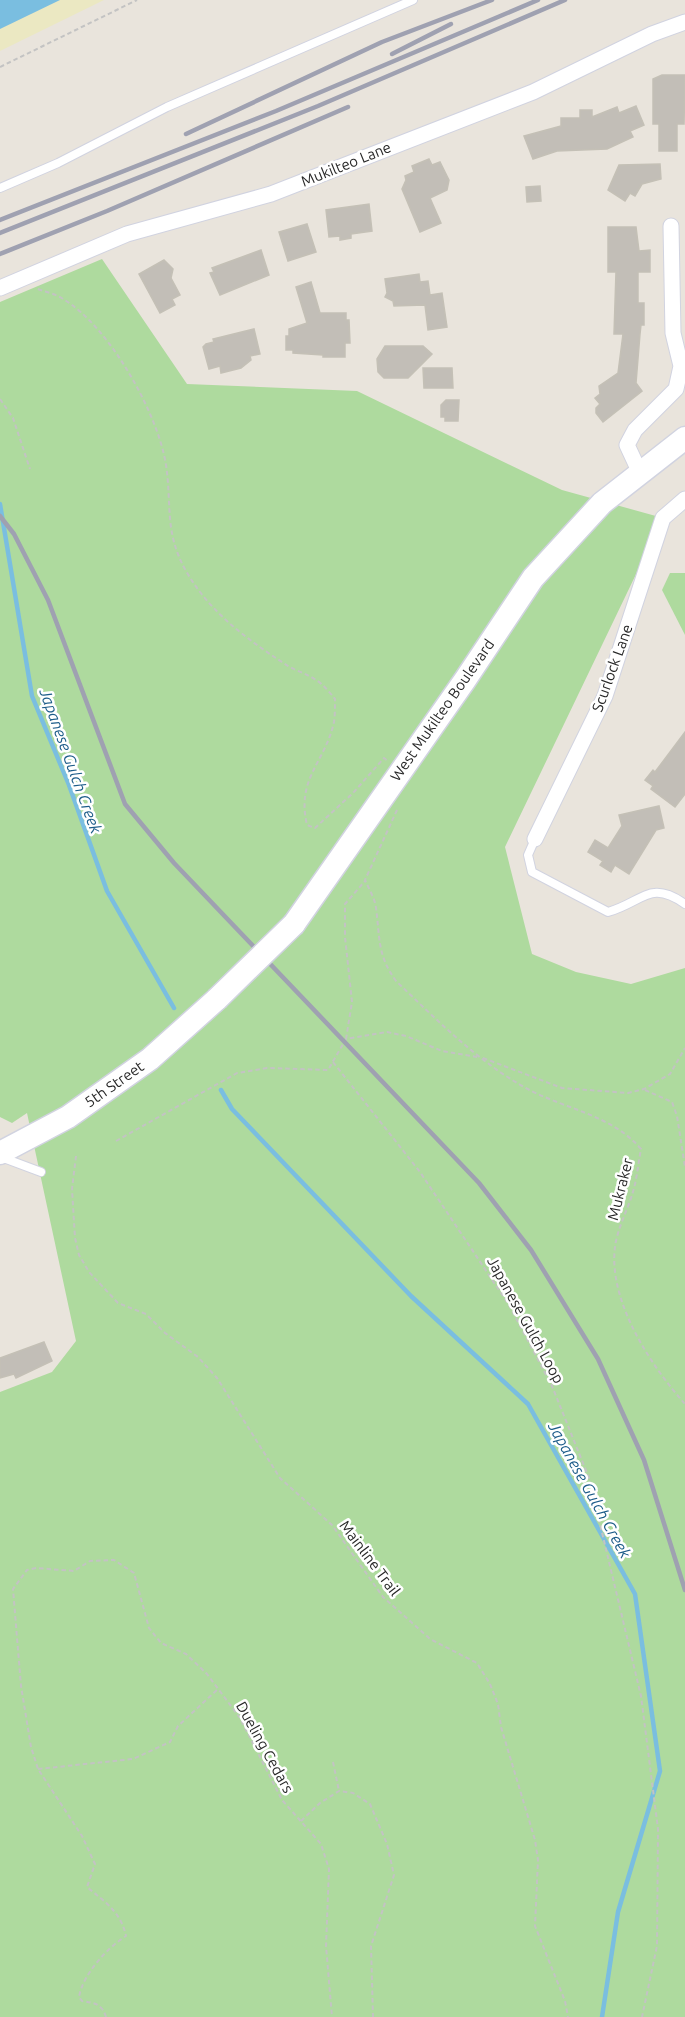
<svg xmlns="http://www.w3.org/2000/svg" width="685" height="2017" font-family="Ubuntu,sans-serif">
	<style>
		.green { fill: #aeda9e }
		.sand { fill: #ebe8c2 }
		.water { fill: #7abee0 }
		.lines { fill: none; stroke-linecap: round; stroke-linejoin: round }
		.stream { stroke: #7abee0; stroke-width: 4.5 }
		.building { fill: #c2beb7; stroke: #c4c0b6; stroke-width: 1.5 }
		.service-casing { stroke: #d1d3e0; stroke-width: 10 }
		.minor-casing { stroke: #d1d3e0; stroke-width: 17 }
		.secondary-casing { stroke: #d1d3e0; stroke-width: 25 }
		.path { stroke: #c3c3c3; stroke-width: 2; stroke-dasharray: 4.5 3; stroke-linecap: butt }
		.service { stroke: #fff; stroke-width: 8 }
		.minor { stroke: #fff; stroke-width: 15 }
		.secondary { stroke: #fff; stroke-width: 22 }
		.rail { stroke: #9fa1b1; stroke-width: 4.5 }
		.secondary-bridge-casing { stroke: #d1d3e0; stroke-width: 25; stroke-linecap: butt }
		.secondary-bridge { stroke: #fff; stroke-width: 22 }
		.labels { text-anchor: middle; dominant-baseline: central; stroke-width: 5; stroke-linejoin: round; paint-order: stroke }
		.street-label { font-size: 15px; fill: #282828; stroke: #fff }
		.water-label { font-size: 16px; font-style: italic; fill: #1c5c89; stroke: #fff }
	</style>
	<rect width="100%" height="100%" fill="#e9e4dc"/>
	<g class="green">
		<path d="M102,259L187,384L357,391L562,490L663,518L505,847L532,954L576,972L631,984L685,968V2017H0V1392L52,1372L76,1341L27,1113L12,1123L0,1117V302Z"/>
		<path d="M670,573H685V635L662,590Z"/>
	</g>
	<path class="sand" d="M0,0H104L0,51Z"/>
	<path class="water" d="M0,0H60L0,29Z"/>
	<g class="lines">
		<g class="stream">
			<path d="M0,504L32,696L69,785L107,891L174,1008"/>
			<path d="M221,1090L232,1109L411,1296L528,1404L635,1594L660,1771L618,1912L602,2017"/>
		</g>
	</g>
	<g class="building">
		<path d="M662,75H685L684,124H677V151H659V124H653V79Z"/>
		<path d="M636,106L644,125L630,131L633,137L607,149L557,151L533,159L524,136L561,126V118H580V110H592V117L617,107L619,113Z"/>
		<path d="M429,159L432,165L440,162L449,180L447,190L430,198L441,223L420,232L402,189L406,180L405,176L414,172L412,166Z"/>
		<path d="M660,164L661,179L642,184L635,196L630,193L625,201L608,190L619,165Z"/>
		<path d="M540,186L541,201L527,202L526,187Z"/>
		<path d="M369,204L372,231L351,234V238L340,240V236L329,237L326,210Z"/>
		<path d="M307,224L316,252L288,261L279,232Z"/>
		<path d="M608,227H636L639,251L650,250V272H638V303H644V325H641L640,334L636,383L642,391L603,422L596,413V408L600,404L595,398L600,394L599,386L618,373L623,334H614L616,272H608Z"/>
		<path d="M261,250L269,275L220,295L210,273L214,272L212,268Z"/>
		<path d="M164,260L173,269L171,278L180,295L172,299L175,305L160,313L139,274Z"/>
		<path d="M419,274L420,282L428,281L430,295L442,293L447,327L428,330L425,305L394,306L393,301L385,297L387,293L385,279Z"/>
		<path d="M311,282L320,313H346V320H349L350,343H345V357H323V355L293,353V350H286V336H289V329L307,323L296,287Z"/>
		<path d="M254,329L260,354L250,356L251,360L241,368L221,373L220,366L209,369L203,347L206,344L214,342L213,339Z"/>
		<path d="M385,346H423L432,354L408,378H384L378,372L377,359Z"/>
		<path d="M423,368H452L453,388H424Z"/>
		<path d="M446,400H459L458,421H445V417H441V405Z"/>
		<path d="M685,732V794L675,807L651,789L653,786L645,780L653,770L655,772Z"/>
		<path d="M659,806L664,828L656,830L629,874L615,865L611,872L600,865L603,861L588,852L595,840L608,848L622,826L619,815Z"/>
		<path d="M44,1342L52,1361L16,1378L14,1374L0,1378V1358Z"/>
	</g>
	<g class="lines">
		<g class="service-casing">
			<g id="service">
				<path d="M0,188L58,163L167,107L413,0"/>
				<path d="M535,839L528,855L532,872L608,912C643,902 650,879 685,904"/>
				<path d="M1,1157L41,1172"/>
			</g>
		</g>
		<g class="minor-casing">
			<g id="minor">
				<path d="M0,288L127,234L271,194L533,92L652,34L685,22"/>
				<path d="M640,473L627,445L635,430L676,389L681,366L673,333L671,226"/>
				<path d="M535,839L605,696L663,518L685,499"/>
			</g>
		</g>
		<g class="secondary-casing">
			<g id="secondary">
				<path d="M294,924L465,680L533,578L602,503L685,438"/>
				<path d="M0,1153L68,1117L150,1059L217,999"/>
			</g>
		</g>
		<g class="path">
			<path d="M0,67L137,0"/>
			<path d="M38,289C46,292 56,294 63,299C109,326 158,413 166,465C172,505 164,532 186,571C210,613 248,640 288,666C297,671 307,674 316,680C323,684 330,693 335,699C335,707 335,715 334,722C325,763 296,778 307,825L315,828L353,793L384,758L388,761"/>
			<path d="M0,399L13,418L30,469"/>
			<path d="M397,810L365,880C369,889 375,899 376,908C380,937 377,955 396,981C436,1019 476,1060 524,1087C563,1109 611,1114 641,1149C638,1164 637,1180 632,1195C627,1211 617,1230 615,1247C608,1301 651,1366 685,1404"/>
			<path d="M346,1039L352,1002L345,937V904L365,881"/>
			<path d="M483,1058L562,1088L628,1093L644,1089L670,1074L685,1048"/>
			<path d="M333,1062L420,1172L509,1305L552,1386L589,1478L641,1696L658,1829L657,1946L642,2017"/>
			<path d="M645,1090L672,1102L677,1116L685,1167"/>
			<path d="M116,1141L237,1073L267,1068L328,1070L346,1039L387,1032L406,1036L442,1051L477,1057"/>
			<path d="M76,1156L72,1189L75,1238L79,1255L89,1272L118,1303L146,1314L165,1333L198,1357L217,1378L280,1478L332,1525L383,1597L430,1639L477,1663L490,1684L498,1704L501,1727L535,1840L538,1860L535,1926L565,2001L568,2017"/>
			<path d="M333,1762L339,1791"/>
			<path d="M38,1769L133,1759L170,1742L178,1726L218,1689"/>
			<path d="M301,1821L320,1803L339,1791L353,1793L370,1804L387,1844L394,1875L371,1946L373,2017"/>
			<path d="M106,2017C102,2004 95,2003 82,2001L79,1997C83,1974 107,1948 126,1936C121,1912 105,1902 87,1887L95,1864L82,1836L38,1769L31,1747L21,1686L13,1589L27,1570L36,1568L74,1571L90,1561L114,1560L134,1573L149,1628L161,1643L186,1654L207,1674L240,1718L282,1800L321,1844L329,1869L326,1946L332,2017"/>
		</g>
		<use href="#service" class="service"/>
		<use href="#minor" class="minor"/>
		<use href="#secondary" class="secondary"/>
		<g class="rail">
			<path d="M392,54L451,24"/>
			<path d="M186,134L382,42L492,0"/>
			<path d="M0,220L276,111L538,0"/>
			<path d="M0,233L318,106L565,0"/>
			<path d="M0,254L107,211L348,107"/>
			<path d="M0,516L14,534L48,600L125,804L174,863L479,1183L531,1250L598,1359L644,1460L685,1590"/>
		</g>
		<g class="secondary-bridge-casing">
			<path id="secondary-bridge" d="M217,999L294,924"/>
		</g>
		<use href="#secondary-bridge" class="secondary-bridge"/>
	</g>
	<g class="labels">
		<g class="street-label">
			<text transform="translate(346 164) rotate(-22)">Mukilteo Lane</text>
			<text transform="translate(612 668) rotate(-70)">Scurlock Lane</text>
			<text transform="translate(442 710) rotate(-55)">West Mukilteo Boulevard</text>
			<text transform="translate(114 1084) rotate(-35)">5th Street</text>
			<text transform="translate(620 1189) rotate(-76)">Mukraker</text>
			<text transform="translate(526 1320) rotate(61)">Japanese Gulch Loop</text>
			<text transform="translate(370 1558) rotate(53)">Mainline Trail</text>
			<text transform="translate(265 1747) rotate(61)">Dueling Cedars</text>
		</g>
		<g class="water-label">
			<text transform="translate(71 761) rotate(70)">Japanese Gulch Creek</text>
			<text transform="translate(590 1490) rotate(61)">Japanese Gulch Creek</text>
		</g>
	</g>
</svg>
